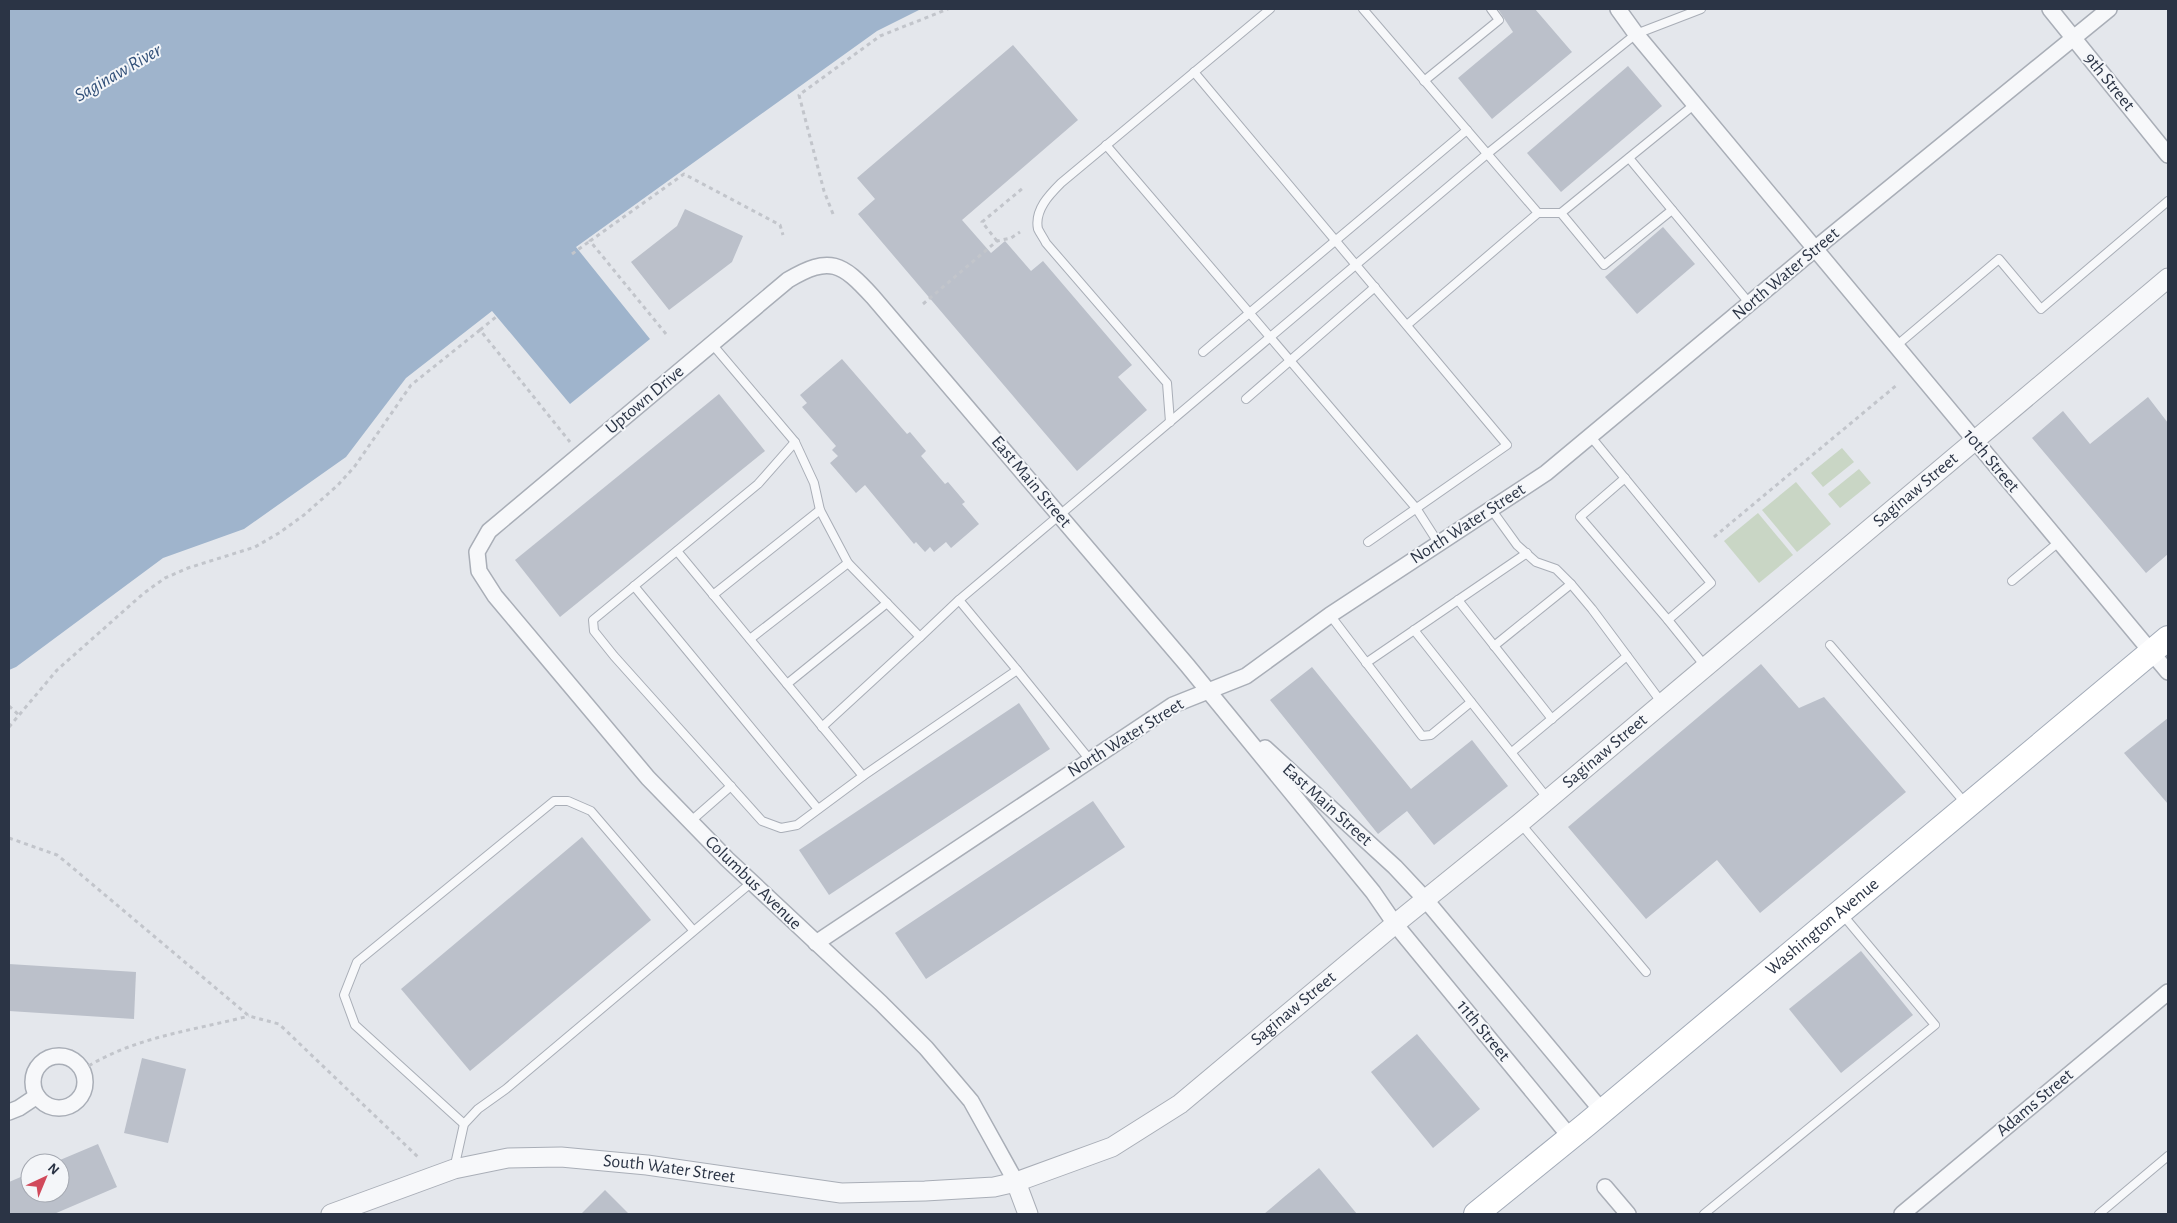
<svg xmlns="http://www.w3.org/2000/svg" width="2177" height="1223" font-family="'Alegreya Sans',sans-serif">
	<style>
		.green { fill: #c9d6c5 }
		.water { fill: #9fb4cc }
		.building { fill: #bbc0ca }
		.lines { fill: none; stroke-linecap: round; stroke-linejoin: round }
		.service-casing { stroke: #a9aeb7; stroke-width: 10 }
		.minor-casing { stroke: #a9aeb7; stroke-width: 18 }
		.tertiary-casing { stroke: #a9aeb7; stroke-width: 21 }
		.primary-casing { stroke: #a3abb8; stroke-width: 26 }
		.path { stroke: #c2c5cb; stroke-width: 3; stroke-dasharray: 4 4; stroke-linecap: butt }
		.service { stroke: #f7f8fa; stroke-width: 8 }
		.minor { stroke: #f7f8fa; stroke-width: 15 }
		.tertiary { stroke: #f7f8fa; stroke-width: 19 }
		.primary { stroke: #fff; stroke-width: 24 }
		.labels { text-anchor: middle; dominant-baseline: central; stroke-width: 4; stroke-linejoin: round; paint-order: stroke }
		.street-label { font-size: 18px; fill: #2b3445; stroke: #f4f6f9 }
		.water-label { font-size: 19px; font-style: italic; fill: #34527a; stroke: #f4f6f9 }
	</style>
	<rect width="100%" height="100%" fill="#e4e7ec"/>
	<g class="green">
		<path d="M1842,448L1854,462L1823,487L1811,473Z"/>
		<path d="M1859,469L1871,483L1840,508L1828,494Z"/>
		<path d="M1796,482L1831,524L1797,552L1762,510Z"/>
		<path d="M1758,513L1793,555L1759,583L1724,541Z"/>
	</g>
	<path class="water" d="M9,9H921L877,31L576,247L650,339L570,404L492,311L406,378L346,457L244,529L163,558L16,667L9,670Z"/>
	<g class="building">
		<path d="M1498,9H1535L1572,52L1492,119L1458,78L1513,32Z"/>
		<path d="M1013,45L1078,120L962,220L991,253L1005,241L1031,271L1043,261L1132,365L1118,377L1147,410L1077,471L858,214L875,199L857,178Z"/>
		<path d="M1628,66L1662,106L1561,192L1527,153Z"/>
		<path d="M685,209L743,236L732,262L669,310L631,262L677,226Z"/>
		<path d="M1663,227L1695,264L1637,314L1605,277Z"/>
		<path d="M842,359L907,434L910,432L926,451L921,456L945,484L948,482L965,502L962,504L979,524L951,548L946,542L934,552L930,547L925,552L916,542L914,544L865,485L856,493L830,463L838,456L832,450L836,446L802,407L807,403L800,395Z"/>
		<path d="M719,394L765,451L560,617L515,560Z"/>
		<path d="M2148,397L2168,423V554L2146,573L2032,438L2063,411L2090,444Z"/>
		<path d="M1761,664L1799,708L1824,697L1906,792L1760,913L1717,860L1646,919L1568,827Z"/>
		<path d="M1312,667L1411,789L1472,740L1508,786L1434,845L1407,811L1378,834L1270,700Z"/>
		<path d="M1019,703L1050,749L829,895L799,850Z"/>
		<path d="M2168,718V804L2124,753Z"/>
		<path d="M1093,801L1125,847L926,979L895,933Z"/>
		<path d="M582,837L651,920L470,1071L401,989Z"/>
		<path d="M1861,951L1913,1015L1841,1073L1789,1009Z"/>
		<path d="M9,964L136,972L134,1019L9,1011Z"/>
		<path d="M1417,1034L1480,1109L1433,1148L1371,1072Z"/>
		<path d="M142,1058L186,1069L168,1143L124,1133Z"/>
		<path d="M98,1144L117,1187L54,1214H9V1182L30,1173V1193H60V1160Z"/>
		<path d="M1319,1168L1357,1214H1264L1284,1197Z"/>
		<path d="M605,1190L629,1214H581Z"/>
	</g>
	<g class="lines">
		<g class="service-casing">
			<g id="service">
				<path d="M1363,9L1538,213L1407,325"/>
				<path d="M1194,72L1507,445L1368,542"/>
				<path d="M1424,81L1499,20L1491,9"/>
				<path d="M1106,145L1416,508L1439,544"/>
				<path d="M1629,158L1750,304"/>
				<path d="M1538,213H1561L1695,104"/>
				<path d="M1561,213L1604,265L1672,210"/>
				<path d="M712,344L795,442L814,483L820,510L848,563L920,637L959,600L1487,154L1636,34L1701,9"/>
				<path d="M1896,346L1999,259L2041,309L2168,201"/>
				<path d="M1203,352L1467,130"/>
				<path d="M1246,399L1375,287"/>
				<path d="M1170,422L1167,383L1046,243C1044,239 1040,233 1038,229C1034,210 1050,194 1061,183L1270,9"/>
				<path d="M1591,437L1711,583L1668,620"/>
				<path d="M795,442L758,484L593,620L594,631L614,656L762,821L781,828L797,825L863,776L1017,670L959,600"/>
				<path d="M1625,478L1580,517L1668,620L1705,666"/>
				<path d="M1491,509L1517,545L1536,562L1556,569L1571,584L1592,609L1662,703"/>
				<path d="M677,551L863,776"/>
				<path d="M2012,581L2060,541"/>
				<path d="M634,586L818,809"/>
				<path d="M713,595L820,510"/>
				<path d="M1458,600L1552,719"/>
				<path d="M1330,615L1422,736L1431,735L1471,702"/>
				<path d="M1414,630L1548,799"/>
				<path d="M750,639L848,563"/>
				<path d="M1830,645L1966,804"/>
				<path d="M1494,646L1571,584"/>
				<path d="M1366,663L1527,553"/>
				<path d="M1017,670L1090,760"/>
				<path d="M787,684L887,603"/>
				<path d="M822,727L920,637"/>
				<path d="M1512,752L1627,656"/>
				<path d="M691,821L731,786"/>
				<path d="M1520,823L1646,972"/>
				<path d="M464,1124L355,1025L344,995L357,962L554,801H568L591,811L693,930"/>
				<path d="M454,1169L464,1124L478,1109L506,1089L752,882"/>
				<path d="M1704,1214L1935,1025L1842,914"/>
				<path d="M2099,1214L2168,1156"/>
			</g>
		</g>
		<g class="minor-casing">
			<g id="minor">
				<path d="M1618,9L1636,34L2168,672"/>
				<path d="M2050,9L2168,155"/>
				<path d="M1265,748L1395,867L1425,899L1602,1111"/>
				<path d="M816,943L1173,705L1246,676L1330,615L1546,473L1816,248L2109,9"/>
				<circle cx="59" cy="1082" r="26"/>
				<path d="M9,1112L19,1108L37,1096"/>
				<path d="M1016,1182L971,1101L926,1048L881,1003L727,859L648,778L495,596L479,571L477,552L489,531L788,280C830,255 842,263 873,297L1187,665L1373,892L1395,924L1571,1138"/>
				<path d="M1605,1187L1628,1214"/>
				<path d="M1902,1214L2168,992"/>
			</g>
		</g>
		<g class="tertiary-casing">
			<g id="tertiary">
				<path d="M1016,1182L1028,1214"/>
				<path id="s1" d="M331,1214L454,1169L508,1158L561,1157L647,1165L841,1193L925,1191L994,1187L1016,1182L1112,1147L1180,1104L1395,924L1520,823L2168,278"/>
			</g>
		</g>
		<g class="primary-casing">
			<g id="primary">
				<path id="s2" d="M1476,1214L1587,1124L2168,638"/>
			</g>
		</g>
		<g class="path">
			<path d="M833,214L824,191L799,95L880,36L948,9"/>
			<path d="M997,241L982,222L1023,188"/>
			<path d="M572,254L590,241"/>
			<path d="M923,304L997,241L1011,238L1020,232"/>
			<path d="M480,330L496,317"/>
			<path d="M666,334L590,241L684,174L780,225L783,235"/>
			<path d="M1714,537L1898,384"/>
			<path d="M9,706L19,715"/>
			<path d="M9,727L57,670L144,593L165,578L188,568L255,547L279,533L304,515L338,485L355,466L411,385L480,330L570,442"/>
			<path d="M9,838L57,855L67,863L249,1016L279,1024L418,1157"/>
			<path d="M82,1070C133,1037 191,1031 249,1016"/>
		</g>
		<use href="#service" class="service"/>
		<use href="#minor" class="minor"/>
		<use href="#tertiary" class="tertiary"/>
		<use href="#primary" class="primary"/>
	</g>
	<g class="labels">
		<g class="street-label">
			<text transform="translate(2109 82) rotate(51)">9th Street</text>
			<text transform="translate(1786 274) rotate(-40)">North Water Street</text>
			<text transform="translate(645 400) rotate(-40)">Uptown Drive</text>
			<text transform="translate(1991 461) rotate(50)">10th Street</text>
			<text transform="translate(1031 482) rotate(50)">East Main Street</text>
			<text stroke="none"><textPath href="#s1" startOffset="1838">Saginaw Street</textPath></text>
			<text transform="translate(1468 524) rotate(-33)">North Water Street</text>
			<text transform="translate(1126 738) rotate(-32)">North Water Street</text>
			<text stroke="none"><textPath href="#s1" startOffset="1432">Saginaw Street</textPath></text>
			<text transform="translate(1327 805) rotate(42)">East Main Street</text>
			<text transform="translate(753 883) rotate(44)">Columbus Avenue</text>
			<text stroke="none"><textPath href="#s2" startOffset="450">Washington Avenue</textPath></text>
			<text stroke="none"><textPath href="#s1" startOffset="1028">Saginaw Street</textPath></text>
			<text transform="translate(1483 1031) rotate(51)">11th Street</text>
			<text transform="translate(2035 1103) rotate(-40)">Adams Street</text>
			<text stroke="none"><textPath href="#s1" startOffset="348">South Water Street</textPath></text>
		</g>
		<g class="water-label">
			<text transform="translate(118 73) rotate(-30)">Saginaw River</text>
		</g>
	</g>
	<rect width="2177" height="1223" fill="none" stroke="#2b3445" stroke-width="20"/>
	<g transform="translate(45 1178) rotate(44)"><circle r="24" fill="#f4f6f9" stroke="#a4a8b1"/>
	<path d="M0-4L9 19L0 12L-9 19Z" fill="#d1495b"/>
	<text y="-8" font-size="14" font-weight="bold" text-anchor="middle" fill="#2b3445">N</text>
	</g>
</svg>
